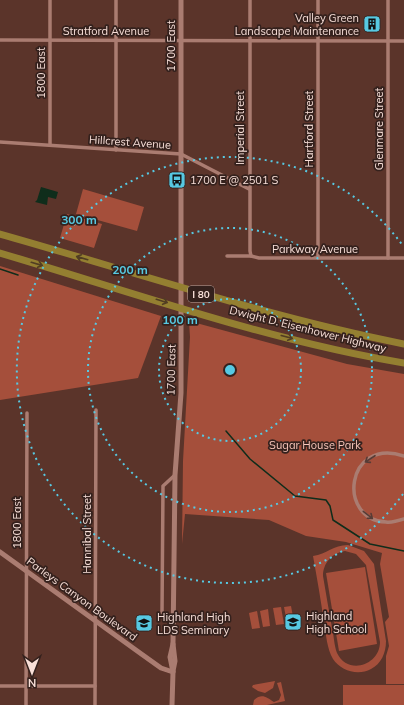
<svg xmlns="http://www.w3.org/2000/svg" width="404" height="705" font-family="Mulish,sans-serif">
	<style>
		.green { fill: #a54f3b; fill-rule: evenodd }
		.water { fill: #0f2d1b }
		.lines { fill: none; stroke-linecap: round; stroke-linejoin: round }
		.stream { stroke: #0f2d1b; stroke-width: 1.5 }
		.street { stroke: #aa7c71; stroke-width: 3.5 }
		.secondary { stroke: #aa7c71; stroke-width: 5 }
		.highway { stroke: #947f31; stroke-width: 7 }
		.oneway { stroke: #513d23 }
		.oneway2 { stroke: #573c36 }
		.ring { fill: none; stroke: #57c9e2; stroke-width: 2; stroke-dasharray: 2 4 }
		.labels { text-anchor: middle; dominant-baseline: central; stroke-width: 3.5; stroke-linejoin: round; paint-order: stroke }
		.shield { fill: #34211d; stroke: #bda6a0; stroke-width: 1 }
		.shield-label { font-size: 10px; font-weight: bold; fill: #f8dfd8 }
		.poi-label { font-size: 11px; fill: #f8dfd8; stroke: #34211d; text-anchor: start }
		.street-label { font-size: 11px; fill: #f8dfd8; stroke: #34211d }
		.park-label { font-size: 11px; fill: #fac7bb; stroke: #34211d }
		.centre { fill: #57c9e2; stroke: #34211d; stroke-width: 2 }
		.ring-label { font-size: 12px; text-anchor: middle; font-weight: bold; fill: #57c9e2; stroke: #34211d; stroke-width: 3.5; stroke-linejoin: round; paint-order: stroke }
	</style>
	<rect width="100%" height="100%" fill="#5b342a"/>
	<g class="green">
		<path d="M83,189L144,207L137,231L76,214Z"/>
		<path d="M67,214L102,224L94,248L60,238Z"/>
		<path d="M0,266L161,316L138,378L0,400Z"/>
		<path d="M189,321L347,364L404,374V684H386V656L389,646L385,622L389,617L380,564L382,553L346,542L306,536L269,520L185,514L182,544L183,461L190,337Z"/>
		<path d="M348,545L364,551L374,564L386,641C386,653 381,664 371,669C358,676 341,671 333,659C327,649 326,634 324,623C321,601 317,578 313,556C327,554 333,545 348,545ZM345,551L356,554L366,565L380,642C380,665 348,676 337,653C334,645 334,636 332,628C329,611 326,594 323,576C323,563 332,553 345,551Z"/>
		<path d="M365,567L377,644L339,651L326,573Z"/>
		<path d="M291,606L294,622L287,623L284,607Z"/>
		<path d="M281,607L284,624L276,625L273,608Z"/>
		<path d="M268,609L270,626L263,627L260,611Z"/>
		<path d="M257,611L260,628L252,629L249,613Z"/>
		<path d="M275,681L273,688L265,693L258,691L252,687L253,685Z"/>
		<path d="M281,682L285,701L267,705H253L254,700C262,693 266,697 274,702L279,700L281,695L277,683Z"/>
		<rect x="343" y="685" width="61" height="20"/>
	</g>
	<path class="water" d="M41,187L58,192L56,199L48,197L47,205L35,202L37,200Z"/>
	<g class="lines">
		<g class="stream">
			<path d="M0,269L18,275"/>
			<path d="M226,431L250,459L295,496L326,500L330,506L333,520L370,544L404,551"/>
		</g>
		<g class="street">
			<path d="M50,0V145"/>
			<path d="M116,0V150"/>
			<path d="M250,0V251L251,256"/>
			<path d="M388,0V258"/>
			<path d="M0,40L404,41"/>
			<path d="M0,142L181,154L249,189"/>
			<path d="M227,256H251L259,258H404"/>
			<path d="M318,258V0"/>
			<path d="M404,456C345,437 337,520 386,522C392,523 398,521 404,519"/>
			<path d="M173,624L162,614L163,486L175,475"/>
			<path d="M0,686H95"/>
			<path d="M26,705L27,413"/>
			<path d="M95,705L96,410"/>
		</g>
		<g class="secondary">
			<path d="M0,552L140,653L161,668L173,672"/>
			<path d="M173,671L175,661L173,644"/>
			<path d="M172,705L173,672L170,657L173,644L175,475L181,393V0"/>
		</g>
		<g class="highway">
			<path d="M0,234C135,272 267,317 404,344"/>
			<path d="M0,253C132,292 269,341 404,363"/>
		</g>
	</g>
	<defs><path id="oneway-shaft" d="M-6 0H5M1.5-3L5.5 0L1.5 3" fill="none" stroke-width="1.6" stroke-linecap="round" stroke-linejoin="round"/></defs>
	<g class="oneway">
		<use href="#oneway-shaft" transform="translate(82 258) rotate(-164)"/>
		<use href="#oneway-shaft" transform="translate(37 264) rotate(16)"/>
		<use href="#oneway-shaft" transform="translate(162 301) rotate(17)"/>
		<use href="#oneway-shaft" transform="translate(287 337) rotate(15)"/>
	</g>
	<g class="oneway2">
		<use href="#oneway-shaft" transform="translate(370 459) rotate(147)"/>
		<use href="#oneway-shaft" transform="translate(368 515) rotate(38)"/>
	</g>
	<g class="ring">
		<circle cx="230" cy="370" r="71"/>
		<circle cx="230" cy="370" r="142"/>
		<path d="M403 494A213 213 0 1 1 403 246"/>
	</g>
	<defs>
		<g id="building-square" transform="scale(0.9)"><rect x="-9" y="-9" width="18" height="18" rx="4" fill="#57c9e2" stroke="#34211d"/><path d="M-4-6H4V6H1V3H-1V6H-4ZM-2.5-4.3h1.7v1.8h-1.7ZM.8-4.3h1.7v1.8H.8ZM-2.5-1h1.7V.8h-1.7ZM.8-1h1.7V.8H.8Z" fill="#111"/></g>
		<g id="bus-square" transform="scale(0.9)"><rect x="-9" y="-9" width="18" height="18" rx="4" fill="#57c9e2" stroke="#34211d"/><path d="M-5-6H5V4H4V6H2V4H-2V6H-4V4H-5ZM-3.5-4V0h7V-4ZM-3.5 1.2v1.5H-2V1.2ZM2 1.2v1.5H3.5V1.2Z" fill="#111"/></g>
		<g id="school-square" transform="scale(0.9)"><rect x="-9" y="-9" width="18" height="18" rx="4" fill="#57c9e2" stroke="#34211d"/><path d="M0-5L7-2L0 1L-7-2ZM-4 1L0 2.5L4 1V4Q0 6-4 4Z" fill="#111"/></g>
	</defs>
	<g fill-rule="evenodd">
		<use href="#building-square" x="372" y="24"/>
		<use href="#bus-square" x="177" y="180"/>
		<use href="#school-square" x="293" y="622"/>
		<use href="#school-square" x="144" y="623"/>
	</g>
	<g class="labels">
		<rect class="shield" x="188" y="286" width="26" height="16" rx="3"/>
		<g class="shield-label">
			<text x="201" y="294">I 80</text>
		</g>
		<g class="poi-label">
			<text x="359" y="18" text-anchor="end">Valley Green<tspan x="359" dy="13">Landscape Maintenance</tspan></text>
			<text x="190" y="180">1700 E @ 2501 S</text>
			<text x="306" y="616">Highland<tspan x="306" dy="13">High School</tspan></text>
			<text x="157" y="617">Highland High<tspan x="157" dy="13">LDS Seminary</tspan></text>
		</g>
		<g class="street-label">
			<text x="106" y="31">Stratford Avenue</text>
			<text transform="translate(171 46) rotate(-90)">1700 East</text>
			<text transform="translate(41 73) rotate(-90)">1800 East</text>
			<text transform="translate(240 128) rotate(-90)">Imperial Street</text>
			<text transform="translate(309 129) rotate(-90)">Hartford Street</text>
			<text transform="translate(379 129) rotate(-90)">Glenmare Street</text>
			<text transform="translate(130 142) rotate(4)">Hillcrest Avenue</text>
			<text x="315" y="249">Parkway Avenue</text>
			<text transform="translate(308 329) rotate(14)">Dwight D. Eisenhower Highway</text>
			<text transform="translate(171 370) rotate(-89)">1700 East</text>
			<text transform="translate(17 523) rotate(-90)">1800 East</text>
			<text transform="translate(87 534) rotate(-90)">Hannibal Street</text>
			<text transform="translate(82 599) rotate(36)">Parleys Canyon Boulevard</text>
		</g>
		<g class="park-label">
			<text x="315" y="445">Sugar House Park</text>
		</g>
	</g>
	<circle cx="230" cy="370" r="6" class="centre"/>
	<g class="ring-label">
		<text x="79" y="224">300 m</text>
		<text x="130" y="274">200 m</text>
		<text x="180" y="324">100 m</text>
	</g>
	<g transform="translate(32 673) rotate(180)" stroke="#34211d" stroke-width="3" paint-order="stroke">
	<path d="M0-3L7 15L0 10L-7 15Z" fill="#f8dfd8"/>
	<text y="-6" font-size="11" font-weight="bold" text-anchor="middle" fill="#f8dfd8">N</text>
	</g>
</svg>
